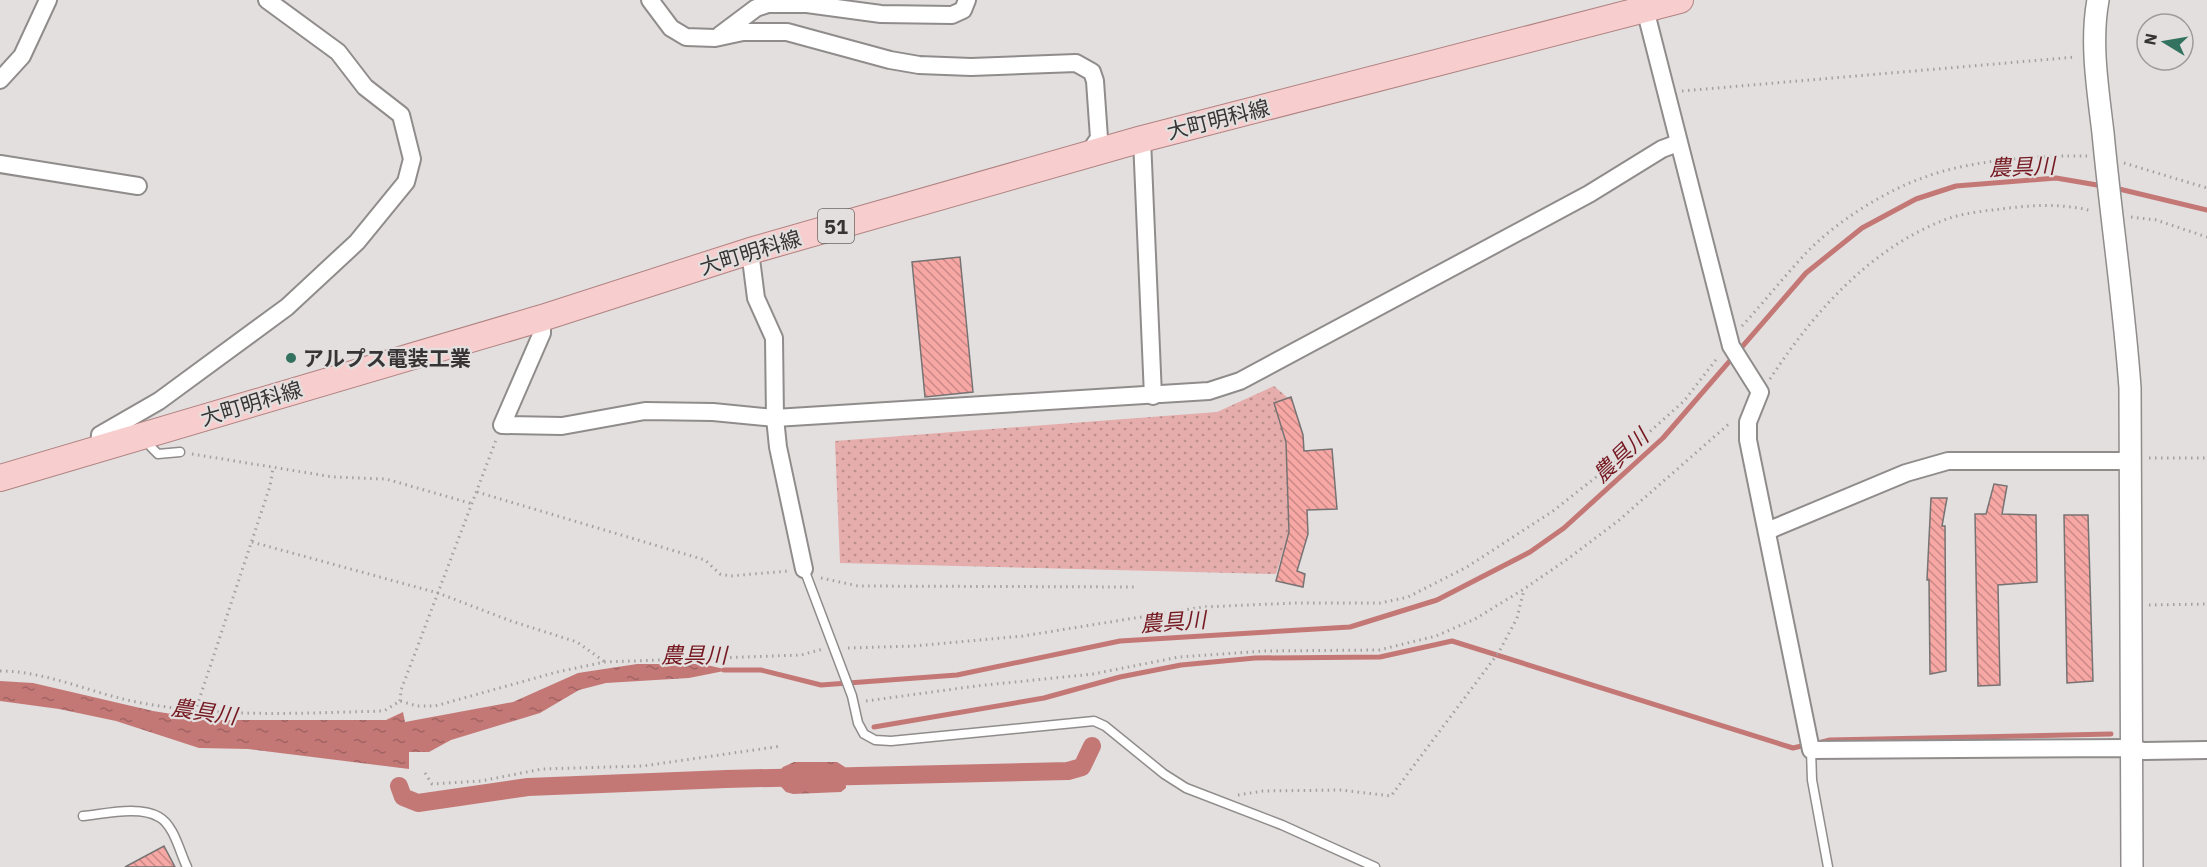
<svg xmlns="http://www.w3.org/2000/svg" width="2207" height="867" font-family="'IBM Plex Sans','Noto Sans JP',sans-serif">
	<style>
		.grass { fill: url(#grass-dots) }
		.water { fill: url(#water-ripples) }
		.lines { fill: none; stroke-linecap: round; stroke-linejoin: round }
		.stream { stroke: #c47876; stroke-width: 5 }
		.canal { stroke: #c47876; stroke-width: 18 }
		.building { fill: url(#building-back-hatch); stroke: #777373; stroke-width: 1.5 }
		.service-casing { stroke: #908c8c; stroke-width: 11 }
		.minor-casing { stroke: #908c8c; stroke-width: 20 }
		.tertiary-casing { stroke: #908c8c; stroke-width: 24 }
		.primary-casing { stroke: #b08382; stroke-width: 28 }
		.path { stroke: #a3a0a0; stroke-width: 3; stroke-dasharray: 1.5 4.5; stroke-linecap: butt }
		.service { stroke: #fff; stroke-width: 8 }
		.minor { stroke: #fff; stroke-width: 16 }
		.tertiary { stroke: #fff; stroke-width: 21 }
		.primary { stroke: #f7cecd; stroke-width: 26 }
		.poi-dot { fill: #33725f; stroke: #e3dfdf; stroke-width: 2 }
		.labels { text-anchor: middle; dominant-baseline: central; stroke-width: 4.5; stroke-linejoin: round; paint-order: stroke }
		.shield { fill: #e3dfdf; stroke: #6a6767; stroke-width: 1.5 }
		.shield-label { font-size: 20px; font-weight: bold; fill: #363434 }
		.street-label { font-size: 21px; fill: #363434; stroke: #e3dfdf }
		.poi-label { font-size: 21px; font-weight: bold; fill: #363434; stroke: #e3dfdf; text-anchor: start }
		.water-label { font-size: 22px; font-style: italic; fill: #761a22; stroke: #e3dfdf }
	</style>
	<defs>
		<pattern id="grass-dots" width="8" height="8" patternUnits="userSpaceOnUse" patternTransform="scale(1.5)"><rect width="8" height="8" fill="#e5adab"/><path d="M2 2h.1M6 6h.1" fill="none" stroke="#ba8e8c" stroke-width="1.8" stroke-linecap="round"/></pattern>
		<pattern id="water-ripples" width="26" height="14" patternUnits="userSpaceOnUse" patternTransform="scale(1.5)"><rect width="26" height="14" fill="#c47876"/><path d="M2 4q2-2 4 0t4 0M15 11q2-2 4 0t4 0" fill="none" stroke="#a06362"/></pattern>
		<pattern id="building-back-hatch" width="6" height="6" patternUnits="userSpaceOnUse" patternTransform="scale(1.5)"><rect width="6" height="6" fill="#f7a7a4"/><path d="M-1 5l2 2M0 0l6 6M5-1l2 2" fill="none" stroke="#c98986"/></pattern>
	</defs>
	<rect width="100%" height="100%" fill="#e3dfdf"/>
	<path class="grass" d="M1274,386L1288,398L1275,404L1286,442L1289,532L1276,574L840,563L835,441L1217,412Z"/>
	<g class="water">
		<path d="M637,664H702L729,670L689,678L606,683L579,690L540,713L451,740L429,752H409V769L248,749L199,748L116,721L59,709L0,701V681L33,683L153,711L209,720H386L403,712L405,722L513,702L578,673Z"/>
		<path d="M794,762H837L845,767L846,788L841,792L793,794L786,792L773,778L783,767Z"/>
	</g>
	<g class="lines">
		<g class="stream">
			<path d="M2115,188L2207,210"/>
			<path d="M724,670H761L821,685L957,675L1120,641L1350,627L1437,600L1530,552L1564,528L1663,438L1806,273L1862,228L1916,199L1956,186L2056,178L2103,186"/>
			<path d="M874,727L1044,698L1120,677L1181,665L1255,658L1380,657L1452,641L1793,748L1806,745"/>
			<path d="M1818,743L1830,740L2111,734"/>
		</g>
		<path class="canal" d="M399,786L403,797L418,803L528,787L726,779L1068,771L1082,767L1092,746"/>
	</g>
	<g class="building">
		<path d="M960,257L973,392L925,397L912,262Z"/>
		<path d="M1291,397L1303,435L1304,451L1332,449L1337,509L1307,510L1308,534L1297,571L1305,574L1303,587L1276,581L1289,532L1286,442L1274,403Z"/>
		<path d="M1994,484L2007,486L2002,514L2036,515L2037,582L1998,585L2000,685L1978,686L1975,514H1986Z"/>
		<path d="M1931,498H1947L1942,526H1945L1946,671L1930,674L1929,580H1927Z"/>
		<path d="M2064,515H2088L2093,681L2067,683Z"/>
		<path d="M164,846L175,867H125Z"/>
	</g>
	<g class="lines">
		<g class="service-casing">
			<g id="service">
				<path d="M149,437L151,447L158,454L180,452"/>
				<path d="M804,569L852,696L858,723L864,734L875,740L891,741L1094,721L1105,726L1164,774L1186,788L1282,825L1375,867"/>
				<path d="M1811,750L1812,780L1828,867"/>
				<path d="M83,816C104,814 140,805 159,817C174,825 180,853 187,867"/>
			</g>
		</g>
		<g class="minor-casing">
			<g id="minor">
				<path d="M650,0L671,28L686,37L715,38L743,32H787L890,60L919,65L971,67L1076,63L1092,72L1095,81L1099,138L1088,154"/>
				<path d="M1645,9L1731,346L1760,392L1748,422V440L1811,750L2131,748L2144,751L2207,750"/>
				<path d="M720,35L756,8L768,4H807L881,14L952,15L963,10L967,0"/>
				<path d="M0,80L22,56L48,0"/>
				<path d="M1142,139L1153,396"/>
				<path d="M0,164L138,186"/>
				<path d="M750,251L756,298L774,338L775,418L778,447L804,569"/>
				<path d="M542,318V333L502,425L562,426L645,411L713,412L775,418L1209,391L1240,381L1589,194L1662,149L1678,143"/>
				<path d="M99,448L100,435L159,401L287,307L357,242L406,182L412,159L401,115L365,87L338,52L267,0"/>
				<path d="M1767,531L1906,473L1948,461H2129"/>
			</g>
		</g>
		<g class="tertiary-casing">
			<path id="tertiary" d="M2098,0C2090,43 2098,90 2103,133C2111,218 2124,303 2130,388L2132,867"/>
		</g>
		<g class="primary-casing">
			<path id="primary" d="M0,478L542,318L750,251L1142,139L1680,0"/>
		</g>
		<g class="path">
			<path d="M1682,91L2076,57"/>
			<path d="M2124,163L2207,188"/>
			<path d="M2131,217L2156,220L2207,237"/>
			<path d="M1742,326C1765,301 1786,274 1809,250C1839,220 1885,191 1925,177C1971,160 2040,155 2088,156"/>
			<path d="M1770,379C1813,313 1871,247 1947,219C1964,213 1984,211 2001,209C2032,205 2061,203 2092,211"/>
			<path d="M192,454L333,477L386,479L473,504"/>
			<path d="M2149,458H2207"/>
			<path d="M477,492L705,560L720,574L730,576L789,571"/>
			<path d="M252,542L438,593L511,621L577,642L605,662"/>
			<path d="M821,578L858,586L1136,587"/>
			<path d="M2149,605L2207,604"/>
			<path d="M848,648L914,646L1023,636L1203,607L1296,603H1380L1408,597L1467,567L1553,511L1619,459L1684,401L1718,357"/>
			<path d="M0,671C48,671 95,695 142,703C223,718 303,713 384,711L400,701L417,706H435L557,672L605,662L801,655L823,649"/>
			<path d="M400,701L401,690L496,440"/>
			<path d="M866,701L976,686L1093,674L1179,657L1265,651L1379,650L1436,636L1475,619L1524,589L1569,558L1618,521L1731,422"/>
			<path d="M195,712L270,486L273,468"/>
			<path d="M425,773L432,784L481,781L542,769L643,766L782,746"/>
			<path d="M1238,795L1263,791L1341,790L1391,796L1499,652L1517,618L1524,590"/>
		</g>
		<use href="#service" class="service"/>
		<use href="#minor" class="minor"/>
		<use href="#tertiary" class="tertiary"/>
		<use href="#primary" class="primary"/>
	</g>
	<circle class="poi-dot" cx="291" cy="358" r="6"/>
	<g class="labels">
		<rect class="shield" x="818" y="209" width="36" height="34" rx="4.5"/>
		<g class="shield-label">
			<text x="836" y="226">51</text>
		</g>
		<g class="street-label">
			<text transform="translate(1218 119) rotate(-14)">大町明科線</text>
			<text transform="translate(750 252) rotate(-17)">大町明科線</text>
			<text transform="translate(251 403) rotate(-17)">大町明科線</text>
		</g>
		<g class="poi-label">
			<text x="303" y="358">アルプス電装工業</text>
		</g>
		<g class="water-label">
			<text transform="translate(2022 166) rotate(-2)">農具川</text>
			<text transform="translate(1620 455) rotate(-43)">農具川</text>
			<text transform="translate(1173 621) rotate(-4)">農具川</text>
			<text x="694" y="654">農具川</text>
			<text transform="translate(204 711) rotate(8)">農具川</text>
		</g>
	</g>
	<g transform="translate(2165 42) rotate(281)"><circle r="28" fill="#e3dfdf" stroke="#9e9b9b" stroke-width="1.5"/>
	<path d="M0-4.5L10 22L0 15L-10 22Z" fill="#33725f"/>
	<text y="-9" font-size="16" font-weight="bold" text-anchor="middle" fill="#363434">N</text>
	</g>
</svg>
